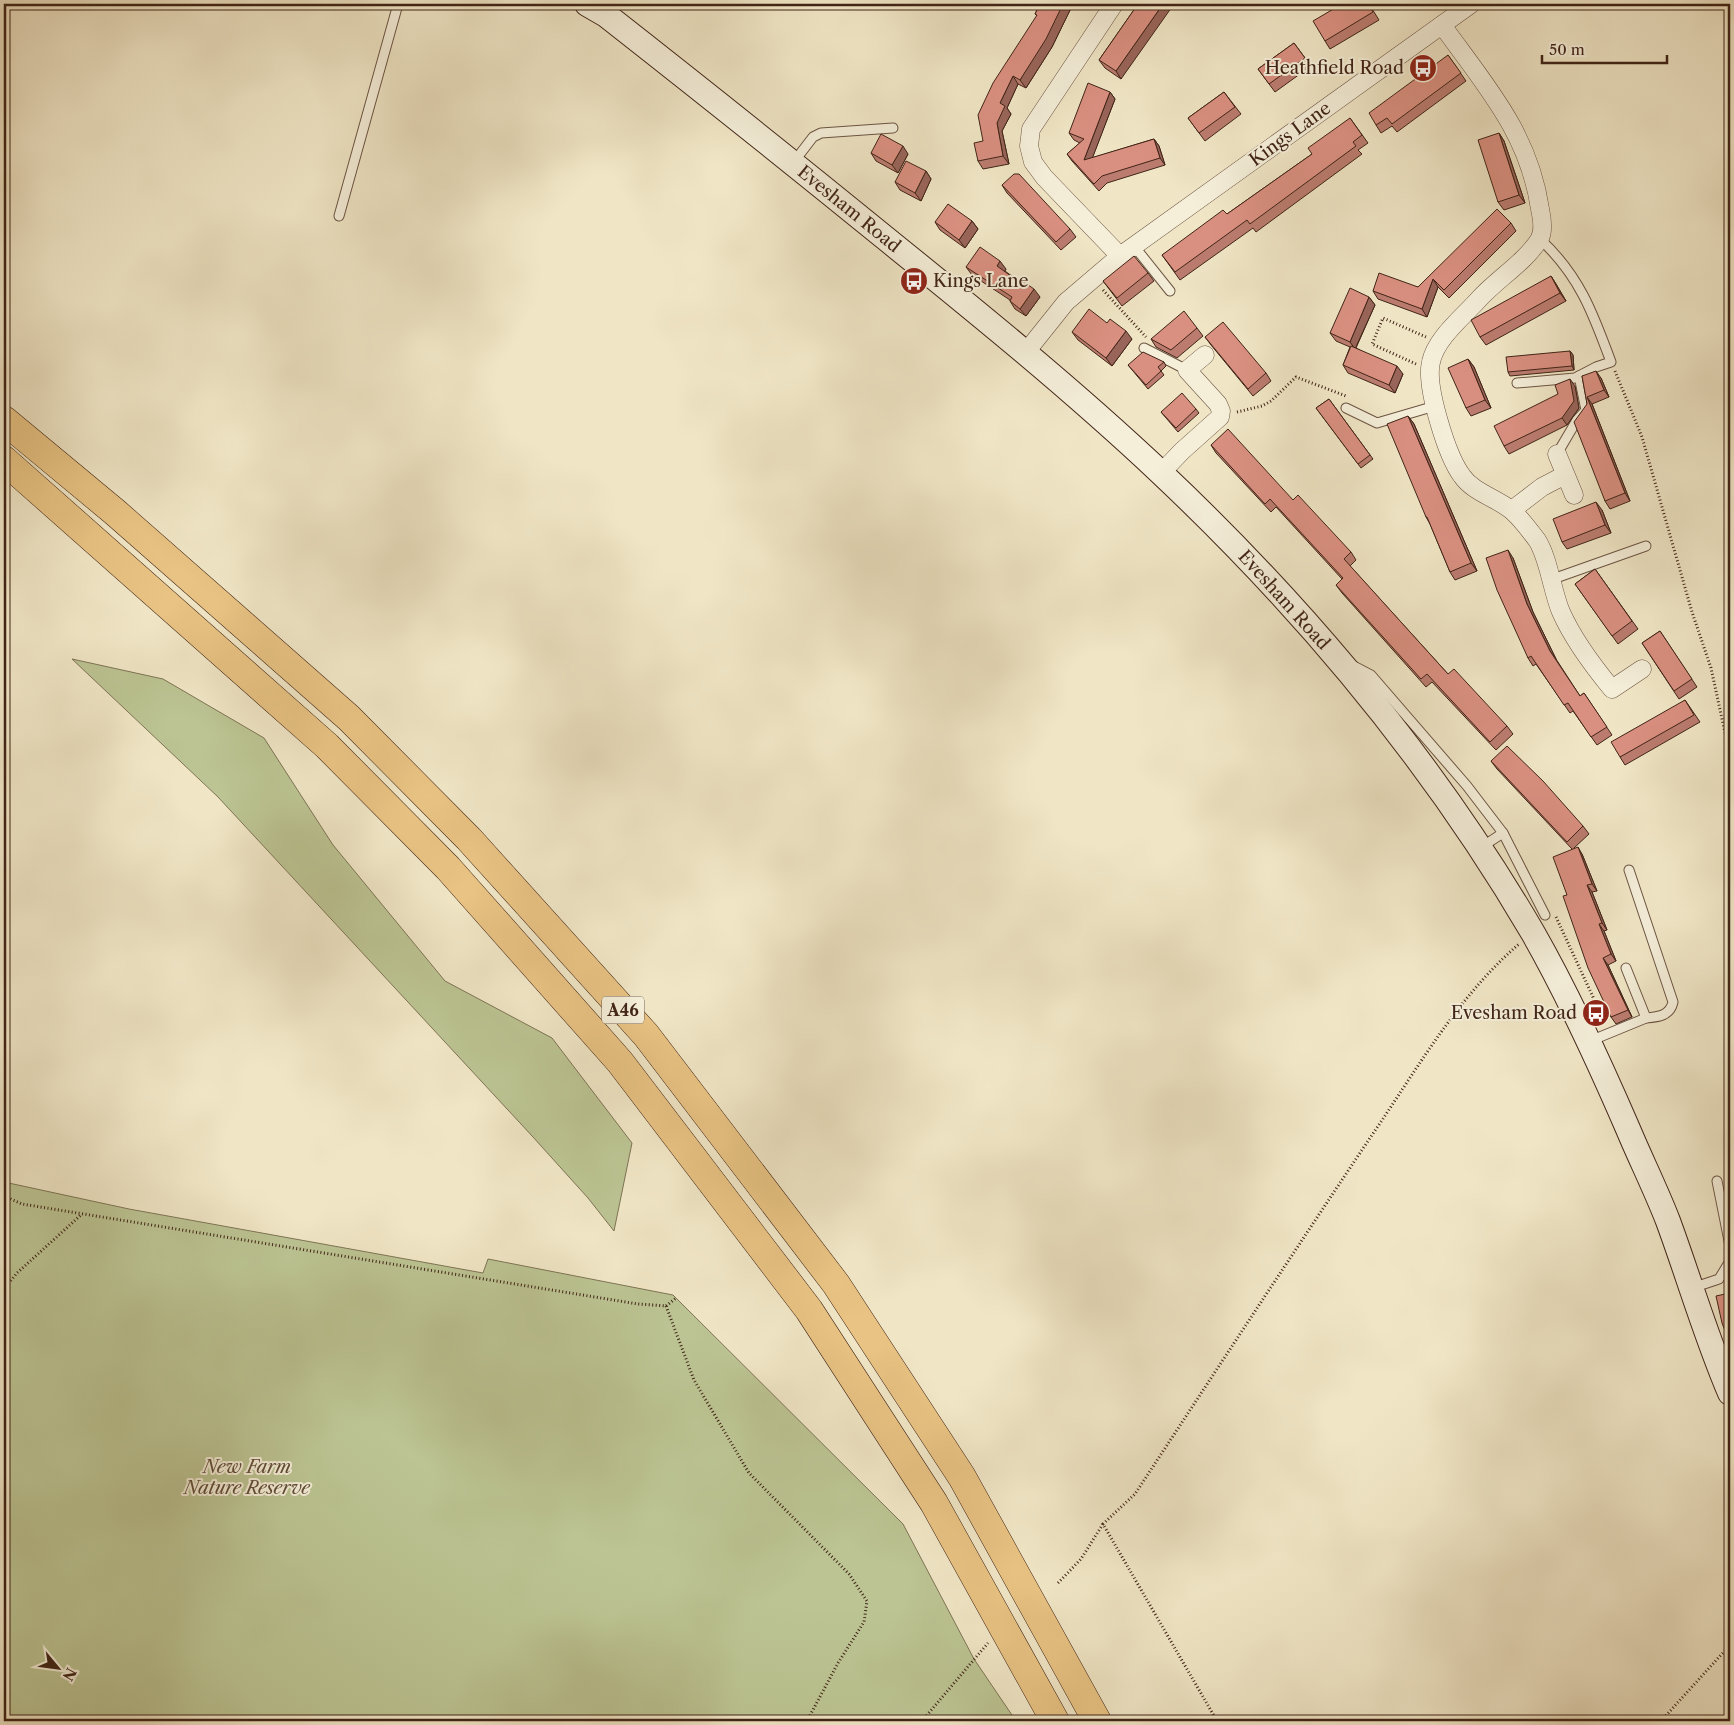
<svg xmlns="http://www.w3.org/2000/svg" width="1734" height="1725" font-family="'Libre Caslon Text',serif">
	<style>
		.green { fill: #bcc493; stroke: #7e7455 }
		.lines { fill: none; stroke-linecap: round; stroke-linejoin: round }
		.service-casing { stroke: #6c5443; stroke-width: 11 }
		.minor-casing { stroke: #6c5443; stroke-width: 19 }
		.secondary-casing { stroke: #402417; stroke-width: 26 }
		.trunk-casing { stroke: #402417; stroke-width: 29 }
		.path { stroke: #402417; stroke-width: 3; stroke-dasharray: 1 2.5; stroke-linecap: butt }
		.service { stroke: #f5efda; stroke-width: 9 }
		.minor { stroke: #f5efda; stroke-width: 18 }
		.secondary { stroke: #f5efda; stroke-width: 24 }
		.trunk { stroke: #e8c383; stroke-width: 28 }
		.wall { fill: #bb7c6f; stroke: #402417 }
		.shaded-wall { fill: #99655a; stroke: #402417 }
		.building { fill: #da9081; stroke: #402417 }
		.labels { text-anchor: middle; dominant-baseline: central; stroke-width: 4; stroke-linejoin: round; paint-order: stroke }
		.shield { fill: #f5efda; stroke: #766152; stroke-width: 1 }
		.shield-label { font-size: 16px; font-weight: bold; fill: #402417 }
		.poi-label { font-size: 18px; fill: #402417; stroke: #f5efda; text-anchor: end }
		.street-label { font-size: 18px; fill: #402417; stroke: #f5efda }
		.park-label { font-size: 18px; font-style: italic; fill: #5f4c36; stroke: #f5efda }
	</style>
	<rect width="100%" height="100%" fill="#f0e6c6"/>
	<filter id="stains"><feTurbulence type="fractalNoise" baseFrequency=".004" numOctaves="4"/><feColorMatrix values="0 0 0 0 .2 0 0 0 0 .09 0 0 0 0 .02 0 0 0 .5 -.17"/></filter>
	<radialGradient id="worn" r=".72"><stop offset=".6" stop-color="#630" stop-opacity="0"/><stop offset="1" stop-color="#630" stop-opacity=".3"/></radialGradient>
	<g class="green">
		<path d="M72,659L163,679L264,738L333,845L445,981L552,1038L632,1143L614,1231L588,1198L533,1137L218,797Z"/>
		<path d="M4,1182L129,1209L483,1273L488,1259L673,1295L903,1524L974,1659L1016,1721H4Z"/>
	</g>
	<g class="lines">
		<g class="service-casing">
			<g id="service">
				<path d="M793,163L813,137L821,133L893,128"/>
				<path d="M339,216L398,4"/>
				<path d="M1134,246L1170,291"/>
				<path d="M1144,348L1187,370"/>
				<path d="M1517,383L1575,378L1596,367L1611,362C1593,313 1579,275 1540,239"/>
				<path d="M1346,408L1377,423L1435,406"/>
				<path d="M1557,454L1577,420L1586,410L1579,376"/>
				<path d="M1550,580L1646,546"/>
				<path d="M1352,665L1371,675L1467,786L1503,833L1545,915"/>
				<path d="M1480,848L1503,833"/>
				<path d="M1629,870L1673,1002C1670,1016 1658,1017 1646,1018"/>
				<path d="M1590,1041L1646,1018L1626,968"/>
				<path d="M1717,1181L1730,1246"/>
				<path d="M1692,1288L1719,1279L1730,1261"/>
			</g>
		</g>
		<g class="minor-casing">
			<g id="minor">
				<path d="M1114,4L1031,129L1029,146L1033,162L1044,177L1120,256"/>
				<path d="M1442,25C1485,85 1529,133 1540,209C1542,218 1544,232 1539,240C1525,262 1496,280 1479,299C1463,317 1436,338 1431,362C1425,386 1447,456 1462,476C1473,492 1496,498 1511,510C1520,517 1530,531 1537,540C1549,559 1552,591 1561,612C1573,639 1593,666 1612,689L1642,669"/>
				<path d="M1026,352L1066,302L1120,256L1471,4"/>
				<path d="M1557,454L1574,495"/>
				<path d="M1161,473L1182,451L1220,417L1221,411L1218,404L1187,370L1205,355"/>
				<path d="M1512,510L1542,487L1565,475"/>
			</g>
		</g>
		<g class="secondary-casing">
			<path id="secondary" d="M587,4L606,15C699,88 792,162 884,237C978,313 1073,390 1161,473C1304,608 1433,762 1533,933C1569,996 1599,1062 1628,1129C1641,1160 1656,1190 1668,1221C1689,1278 1706,1337 1730,1393"/>
		</g>
		<g class="trunk-casing">
			<g id="trunk">
				<path d="M4,420L116,513L349,718L469,839L646,1035L836,1284L962,1477L1097,1721"/>
				<path d="M4,460L327,746L448,868L620,1062L809,1310L934,1503L1055,1721"/>
			</g>
		</g>
		<g class="path">
			<path d="M1103,290L1146,337"/>
			<path d="M1416,364L1372,344L1383,318L1426,337"/>
			<path d="M1615,371L1642,437L1692,612L1711,668L1729,751L1730,770"/>
			<path d="M1237,412L1262,406L1271,401L1296,377L1346,396"/>
			<path d="M1556,917L1605,1023"/>
			<path d="M4,1196L22,1204L638,1304L666,1306L676,1298"/>
			<path d="M4,1289L17,1273L82,1214"/>
			<path d="M666,1306L694,1380L749,1473L849,1574L867,1601L864,1622L838,1663L807,1721"/>
			<path d="M1058,1583L1081,1559L1103,1524"/>
			<path d="M922,1721L988,1643"/>
			<path d="M1217,1721L1103,1524L1135,1494C1213,1375 1291,1256 1370,1138C1416,1071 1457,997 1519,944"/>
			<path d="M1661,1721L1730,1645"/>
		</g>
		<use href="#service" class="service"/>
		<use href="#minor" class="minor"/>
		<use href="#secondary" class="secondary"/>
		<use href="#trunk" class="trunk"/>
	</g>
	<g class="wall">
		<path d="M1040,4H1073L1052,47L1026,88L1018,84L1007,108L1011,114L1002,131L1009,164L983,169L978,161L983,141L1037,16L1035,14Z"/>
		<path d="M1138,4L1121,79L1105,68L1099,60Z"/>
		<path d="M1342,4H1369L1379,20L1330,49L1325,41Z"/>
		<path d="M1416,4H1425L1420,8Z"/>
		<path d="M1294,43L1311,66L1275,92L1258,69Z"/>
		<path d="M1448,55L1466,81L1397,132L1392,126L1381,133L1376,125Z"/>
		<path d="M1110,92L1115,99L1092,158L1154,139L1159,146L1165,165L1107,183L1099,191L1072,161L1067,154L1080,143L1074,140L1069,133Z"/>
		<path d="M1224,92L1241,114L1205,141L1188,118Z"/>
		<path d="M1350,118L1368,143L1358,150L1362,154L1256,232L1253,228L1180,280L1162,255L1227,214L1312,154Z"/>
		<path d="M1499,133L1504,141L1525,203L1504,210L1498,202Z"/>
		<path d="M871,153L908,154L898,173L876,161Z"/>
		<path d="M926,171L931,179L921,201L900,190L895,182Z"/>
		<path d="M1002,185L1070,229L1076,237L1061,250L1007,193Z"/>
		<path d="M972,221L978,229L965,248L940,230L935,222Z"/>
		<path d="M1511,223L1516,231L1449,298L1438,287L1427,317L1378,299L1373,291L1418,287Z"/>
		<path d="M966,267L1006,269L1005,271L1040,297L1026,316L1015,309L1010,301V300L972,275Z"/>
		<path d="M1148,273L1154,281L1122,306L1103,281Z"/>
		<path d="M1551,276L1556,284L1566,301L1486,345L1480,337Z"/>
		<path d="M1369,297L1375,305L1356,348L1403,374L1395,393L1348,373L1343,365L1350,347L1336,341L1330,333Z"/>
		<path d="M1107,323L1132,339L1112,366L1078,340L1072,332Z"/>
		<path d="M1197,328L1203,336L1177,358L1156,347L1151,339Z"/>
		<path d="M1205,337L1266,373L1271,381L1253,396L1211,345Z"/>
		<path d="M1570,351L1573,355L1574,370L1510,376L1508,372Z"/>
		<path d="M1468,359L1474,367L1491,408L1471,416L1466,408Z"/>
		<path d="M1164,362L1166,366L1161,371L1164,375L1148,389L1128,365Z"/>
		<path d="M1582,376L1601,378L1609,397L1592,404L1630,501L1610,509L1605,501Z"/>
		<path d="M1575,386L1579,408L1567,425L1509,454L1504,446Z"/>
		<path d="M1329,399L1373,459L1361,468L1316,408Z"/>
		<path d="M1196,409L1199,413L1178,432L1161,412Z"/>
		<path d="M1408,416L1414,424L1477,571L1455,580L1450,572L1430,524L1426,517Z"/>
		<path d="M1211,445L1293,500L1351,552L1356,560L1350,566L1448,674L1507,726L1513,734L1496,750L1432,682L1426,687L1342,593L1336,585L1342,579L1276,507L1271,512L1216,453Z"/>
		<path d="M1602,510L1611,533L1567,549L1562,542Z"/>
		<path d="M1513,558L1533,612L1556,659L1580,696L1584,693L1612,735L1597,745L1573,711L1570,713L1536,664L1533,666L1528,658Z"/>
		<path d="M1595,569L1638,629L1618,644L1575,584Z"/>
		<path d="M1660,631L1697,687L1679,699L1642,643Z"/>
		<path d="M1685,700L1700,722L1625,765L1620,757Z"/>
		<path d="M1491,761L1583,826L1589,834L1574,848L1582,854L1597,891L1592,892L1607,930L1604,931L1616,961L1608,965L1632,1017L1616,1024L1611,1017L1567,895L1572,849L1497,769Z"/>
	</g>
	<g class="shaded-wall">
		<path d="M1063,4H1073L1052,47L1026,88L1020,80Z"/>
		<path d="M1163,4H1174L1121,79L1116,71Z"/>
		<path d="M1013,76L1018,84L1007,108L1011,114L1002,131L1009,164L1003,156L997,123L1000,103Z"/>
		<path d="M1110,92L1115,99L1089,167L1084,160Z"/>
		<path d="M1499,133L1504,141L1525,203L1519,195Z"/>
		<path d="M1154,139L1159,146L1165,165L1160,158Z"/>
		<path d="M903,146L908,154L898,173L892,165Z"/>
		<path d="M926,171L931,179L921,201L915,193Z"/>
		<path d="M972,221L978,229L965,248L959,240Z"/>
		<path d="M1000,261L1006,269L1003,273L997,266Z"/>
		<path d="M1551,276L1556,284L1566,301L1560,293Z"/>
		<path d="M1433,279L1438,287L1427,317L1422,309Z"/>
		<path d="M1034,289L1040,297L1026,316L1020,309Z"/>
		<path d="M1369,297L1375,305L1355,349L1350,342Z"/>
		<path d="M1126,331L1132,339L1112,366L1106,358Z"/>
		<path d="M1570,351L1573,355L1574,370L1572,366Z"/>
		<path d="M1468,359L1474,367L1491,408L1485,400Z"/>
		<path d="M1397,366L1403,374L1395,393L1389,385Z"/>
		<path d="M1596,371L1601,378L1609,397L1604,390Z"/>
		<path d="M1570,379L1575,386L1579,408L1567,425L1562,418Z"/>
		<path d="M1587,397L1592,404L1630,501L1625,493Z"/>
		<path d="M1408,416L1414,424L1477,571L1471,563Z"/>
		<path d="M1596,502L1602,510L1611,533L1605,525Z"/>
		<path d="M1508,550L1513,558L1533,612L1556,659L1550,651L1527,604Z"/>
		<path d="M1578,847L1582,854L1597,891L1592,884Z"/>
		<path d="M1587,885L1592,892L1607,930L1602,923Z"/>
		<path d="M1599,924L1604,931L1616,961L1611,954Z"/>
		<path d="M1603,958L1608,965L1632,1017L1628,1010Z"/>
	</g>
	<g class="building">
		<path d="M1040,4H1063L1046,39L1020,80L1013,76L1000,103L1005,106L997,123L1003,156L978,161L974,143L983,141L978,115L993,83L1037,15L1035,14Z"/>
		<path d="M1138,4H1163L1116,71L1099,60Z"/>
		<path d="M1342,4H1368L1373,12L1325,41L1313,21Z"/>
		<path d="M1294,43L1305,58L1269,84L1258,69Z"/>
		<path d="M1448,55L1461,73L1392,124L1387,118L1376,125L1369,113Z"/>
		<path d="M1088,83L1110,92L1084,160L1154,139L1160,158L1102,176L1094,184L1067,154L1084,139L1069,133Z"/>
		<path d="M1224,92L1235,107L1199,133L1188,118Z"/>
		<path d="M1350,118L1362,135L1353,142L1356,146L1250,224L1247,220L1175,272L1162,255L1223,210L1227,214L1312,154L1308,148Z"/>
		<path d="M1499,133L1519,195L1498,202L1478,140Z"/>
		<path d="M881,134L903,146L892,165L871,153Z"/>
		<path d="M906,161L926,171L915,193L895,182Z"/>
		<path d="M1014,174H1019L1070,229L1056,242L1002,185Z"/>
		<path d="M948,204L972,221L959,240L935,222Z"/>
		<path d="M1497,209L1511,223L1444,290L1433,279L1422,309L1373,291L1379,273L1418,287Z"/>
		<path d="M980,247L1000,261L997,266L1022,284L1024,282L1034,289L1020,309L1010,301L1012,297L966,267Z"/>
		<path d="M1134,256L1148,273L1117,298L1103,281Z"/>
		<path d="M1551,276L1560,293L1480,337L1471,320Z"/>
		<path d="M1350,288L1369,297L1350,342L1330,333Z"/>
		<path d="M1089,309L1107,323L1110,319L1126,331L1106,358L1072,332Z"/>
		<path d="M1184,311L1197,328L1171,350L1151,339Z"/>
		<path d="M1223,322L1266,373L1248,389L1205,337Z"/>
		<path d="M1351,346L1397,366L1389,385L1343,365Z"/>
		<path d="M1570,351L1572,366L1508,372L1506,357Z"/>
		<path d="M1143,352L1164,362L1158,367L1161,371L1146,385L1128,365Z"/>
		<path d="M1468,359L1485,400L1466,408L1448,368Z"/>
		<path d="M1596,371L1604,390L1587,397L1625,493L1605,501L1574,422L1587,404L1582,376Z"/>
		<path d="M1570,379L1574,401L1562,418L1504,446L1494,426L1558,394L1555,385Z"/>
		<path d="M1182,393L1196,409L1176,428L1161,412Z"/>
		<path d="M1329,399L1370,455L1358,464L1316,408Z"/>
		<path d="M1408,416L1471,563L1450,572L1427,517H1426L1387,424Z"/>
		<path d="M1228,429L1293,500L1298,495L1351,552L1344,559L1448,674L1454,669L1507,726L1490,742L1427,674L1421,679L1336,585L1343,578L1270,499L1265,504L1211,445Z"/>
		<path d="M1596,502L1605,525L1562,542L1553,519Z"/>
		<path d="M1508,550L1527,604L1550,651L1580,696L1584,693L1607,727L1591,737L1568,703L1564,705L1531,656L1528,658L1497,590L1486,558Z"/>
		<path d="M1595,569L1632,621L1612,636L1575,584Z"/>
		<path d="M1660,631L1692,679L1674,691L1642,643Z"/>
		<path d="M1685,700L1694,715L1620,757L1611,742Z"/>
		<path d="M1507,746L1543,781L1583,826L1567,842L1491,761Z"/>
		<path d="M1578,847L1592,884L1587,885L1602,923L1599,924L1611,954L1603,958L1628,1010L1611,1017L1588,968L1563,896L1567,895L1553,857Z"/>
		<path d="M1730,1293V1344L1722,1323L1716,1296Z"/>
	</g>
	<defs>
		<g id="bus-disc" transform="scale(1.4375)"><circle r="9.5" fill="#8f2418" stroke="#f5efda"/><path d="M-5-6H5V4H4V6H2V4H-2V6H-4V4H-5ZM-3.5-4V0h7V-4ZM-3.5 1.2v1.5H-2V1.2ZM2 1.2v1.5H3.5V1.2Z" fill="#fff"/></g>
	</defs>
	<g fill-rule="evenodd">
		<use href="#bus-disc" x="1423" y="68"/>
		<use href="#bus-disc" x="914" y="281"/>
		<use href="#bus-disc" x="1596" y="1013"/>
	</g>
	<g class="labels">
		<rect class="shield" x="602" y="996.5" width="42" height="27" rx="4"/>
		<g class="shield-label">
			<text x="623" y="1010">A46</text>
		</g>
		<g class="poi-label">
			<text x="1404" y="68">Heathfield Road</text>
			<text x="933" y="281" text-anchor="start">Kings Lane</text>
			<text x="1577" y="1013">Evesham Road</text>
		</g>
		<g class="street-label">
			<text transform="translate(1290 134) rotate(-36)">Kings Lane</text>
			<text transform="translate(849 209) rotate(39)">Evesham Road</text>
			<text transform="translate(1284 600) rotate(48)">Evesham Road</text>
		</g>
		<g class="park-label">
			<text x="247" y="1467">New Farm<tspan x="247" dy="21">Nature Reserve</tspan></text>
		</g>
	</g>
	<rect width="1734" height="1725" fill="none" stroke="#f0e6c6" stroke-width="20"/>
	<rect x="5" y="5" width="1724" height="1715" fill="none" stroke="#402417" stroke-width="2.5"/>
	<rect x="10" y="10" width="1714" height="1705" fill="none" stroke="#402417"/>
	<g transform="translate(58 1668) rotate(119)" stroke="#f5efda" stroke-width="4" paint-order="stroke">
	<path d="M0-4L9 19L0 12L-9 19Z" fill="#402417"/>
	<text y="-8" font-size="14" font-weight="bold" text-anchor="middle" fill="#402417">N</text>
	</g>
	<path d="M1542 55v8h125v-8" fill="none" stroke="#402417" stroke-width="2.5"/>
	<text x="1549" y="55" font-size="15" fill="#402417" stroke="#f5efda" stroke-width="4" paint-order="stroke">50 m</text>
	<rect width="100%" height="100%" filter="url(#stains)"/>
	<rect width="100%" height="100%" fill="url(#worn)"/>
</svg>
